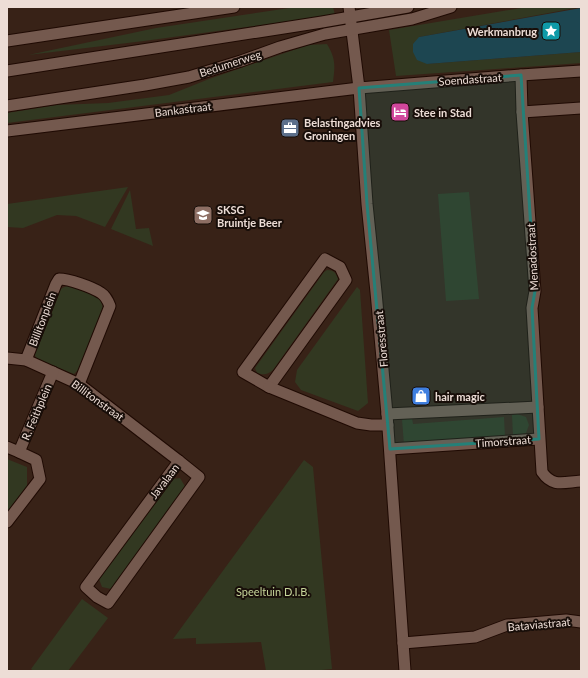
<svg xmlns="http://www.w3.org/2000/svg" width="588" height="678" font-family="Lato,sans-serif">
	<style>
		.green { fill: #323821 }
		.water { fill: #1d4651 }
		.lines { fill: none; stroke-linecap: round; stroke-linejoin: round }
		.minor-casing { stroke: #1f0a03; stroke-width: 13 }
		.secondary-casing { stroke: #1f0a03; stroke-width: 13 }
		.minor { stroke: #74594e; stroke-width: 11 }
		.secondary { stroke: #74594e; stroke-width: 11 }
		.marked { fill: #258078; fill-opacity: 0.2; stroke: #258078; stroke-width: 3; stroke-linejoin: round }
		.labels { text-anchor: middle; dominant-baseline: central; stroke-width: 4; stroke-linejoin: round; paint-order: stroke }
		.poi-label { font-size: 11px; font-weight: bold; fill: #edddd6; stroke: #180e09; text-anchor: start }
		.street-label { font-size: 11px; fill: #edddd6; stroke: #180e09 }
		.park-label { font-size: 11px; fill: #c6d59a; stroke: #180e09 }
	</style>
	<rect width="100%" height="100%" fill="#382217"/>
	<g class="green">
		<path d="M296,7H333L335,15L144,41L28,55L156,28Z"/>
		<path d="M527,7H581L419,37L427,64L581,52V63L396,76L389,30Z"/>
		<path d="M327,44C336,59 335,66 333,82L7,123V113L56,105L108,103L169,95L209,79L308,45Z"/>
		<path d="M128,187L105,227L76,216L57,215L23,228L7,227V204Z"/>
		<path d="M130,190L136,229L149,228L153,246L111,229Z"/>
		<path d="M469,192L479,299L446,301L438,194Z"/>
		<path d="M327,270C334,270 336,273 338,279L273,370C267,375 264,375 257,373L255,368L324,272Z"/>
		<path d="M69,285L100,298L103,308L81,367L74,374L38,360L33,353L58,290Z"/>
		<path d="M357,287L360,290L368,403L358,411L301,390L295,382L297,370Z"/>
		<path d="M517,414L526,417L529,425L526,433L513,436L512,415Z"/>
		<path d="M504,417L505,437L404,445L402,419L412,418L413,424Z"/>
		<path d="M7,459L27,467V488L7,513Z"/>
		<path d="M304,460L313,467L332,669L312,671H266L261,642L196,644V638L173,639Z"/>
		<path d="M180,478L186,488L111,589L102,587L99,579L172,479Z"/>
		<path d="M82,599L108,618L68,671H34L31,669Z"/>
	</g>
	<path class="water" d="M581,8V52L427,64L417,60L413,52V44L419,37Z"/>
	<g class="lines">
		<g class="minor-casing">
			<g id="minor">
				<path d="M349,7L359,88L367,204L376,292L387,414L405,671"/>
				<path d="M7,41L234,7"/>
				<path d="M521,75L522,112L535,291L532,308L542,472C553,488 564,482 581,481"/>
				<path d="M522,112L581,108"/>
				<path d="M7,131L359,88L521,75L581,71"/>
				<path d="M325,259L340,267L346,280L269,387L243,372Z"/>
				<path d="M7,358L26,360L79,384L179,461"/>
				<path d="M26,360L56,284L59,279C69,279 92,287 101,293C106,296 108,301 110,306L79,384"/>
				<path d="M269,387L357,423L371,425H388"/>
				<path d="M387,414L538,407"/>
				<path d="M7,447L19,452"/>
				<path d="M390,449L539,439"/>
				<path d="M179,461L199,477L108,603L97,597L86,587Z"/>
				<path d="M7,522L40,479L36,460L19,452L53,372"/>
				<path d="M403,643L475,637L507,625L566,620L581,622"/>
			</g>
		</g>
		<g class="secondary-casing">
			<g id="secondary">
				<path d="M7,71L322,22L408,7"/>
				<path d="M7,106L145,85L189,77L241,61L280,47L325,34L412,19L451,7"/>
			</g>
		</g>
		<use href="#minor" class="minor"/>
		<use href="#secondary" class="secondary"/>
	</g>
	<path class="marked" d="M521,75L535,291L532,308L539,439L390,449L367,204L359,88Z"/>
	<defs>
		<g id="sight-square" transform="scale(1)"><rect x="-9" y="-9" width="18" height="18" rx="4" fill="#0f9aa8" stroke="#180e09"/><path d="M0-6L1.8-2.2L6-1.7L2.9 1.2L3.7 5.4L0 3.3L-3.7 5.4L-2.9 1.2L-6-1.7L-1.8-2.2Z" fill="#fff"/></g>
		<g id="hotel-square" transform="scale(1)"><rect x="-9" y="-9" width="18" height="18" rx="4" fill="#d1479c" stroke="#180e09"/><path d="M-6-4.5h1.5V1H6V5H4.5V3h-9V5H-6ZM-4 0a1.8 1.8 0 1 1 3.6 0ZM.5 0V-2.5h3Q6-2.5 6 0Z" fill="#fff"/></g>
		<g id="office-square" transform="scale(1)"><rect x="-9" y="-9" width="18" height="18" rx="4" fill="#5c6f8a" stroke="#180e09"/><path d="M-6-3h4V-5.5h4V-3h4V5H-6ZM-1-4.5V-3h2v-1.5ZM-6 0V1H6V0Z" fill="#fff"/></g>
		<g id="school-square" transform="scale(1)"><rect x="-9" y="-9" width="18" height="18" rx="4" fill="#8d6e63" stroke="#180e09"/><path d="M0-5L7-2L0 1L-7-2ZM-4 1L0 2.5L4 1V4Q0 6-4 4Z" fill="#fff"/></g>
		<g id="shop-square" transform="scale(1)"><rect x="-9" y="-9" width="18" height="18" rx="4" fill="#3f7fe0" stroke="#180e09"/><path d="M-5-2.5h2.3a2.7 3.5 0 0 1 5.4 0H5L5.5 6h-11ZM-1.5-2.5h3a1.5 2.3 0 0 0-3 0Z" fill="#fff"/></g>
	</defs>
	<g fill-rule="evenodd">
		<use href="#sight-square" x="551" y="31"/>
		<use href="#hotel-square" x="400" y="112"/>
		<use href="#office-square" x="290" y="128"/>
		<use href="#school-square" x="203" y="215"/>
		<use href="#shop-square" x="421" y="396"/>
	</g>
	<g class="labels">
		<g class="poi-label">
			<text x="537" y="31" text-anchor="end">Werkmanbrug</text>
			<text x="414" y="112">Stee in Stad</text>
			<text x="304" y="122">Belastingadvies<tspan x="304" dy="13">Groningen</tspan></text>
			<text x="217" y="209">SKSG<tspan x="217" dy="13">Bruintje Beer</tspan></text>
			<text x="435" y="396">hair magic</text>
		</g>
		<g class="street-label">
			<text transform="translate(230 63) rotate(-18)">Bedumerweg</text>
			<text transform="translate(470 79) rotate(-4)">Soendastraat</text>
			<text transform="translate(183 109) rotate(-7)">Bankastraat</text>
			<text transform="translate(532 257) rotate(-93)">Menadostraat</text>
			<text transform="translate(42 319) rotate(-69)">Billitonplein</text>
			<text transform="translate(381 339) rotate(-95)">Floresstraat</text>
			<text transform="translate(98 400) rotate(36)">Billitonstraat</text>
			<text transform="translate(36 412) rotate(-67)">R. Feithplein</text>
			<text transform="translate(503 441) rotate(-4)">Timorstraat</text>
			<text transform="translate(164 481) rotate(-53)">Javalaan</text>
			<text transform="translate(539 624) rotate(-5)">Bataviastraat</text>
		</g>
		<g class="park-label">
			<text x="273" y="591">Speeltuin D.I.B.</text>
		</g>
	</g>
	<rect width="588" height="678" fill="none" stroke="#edddd6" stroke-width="16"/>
</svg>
